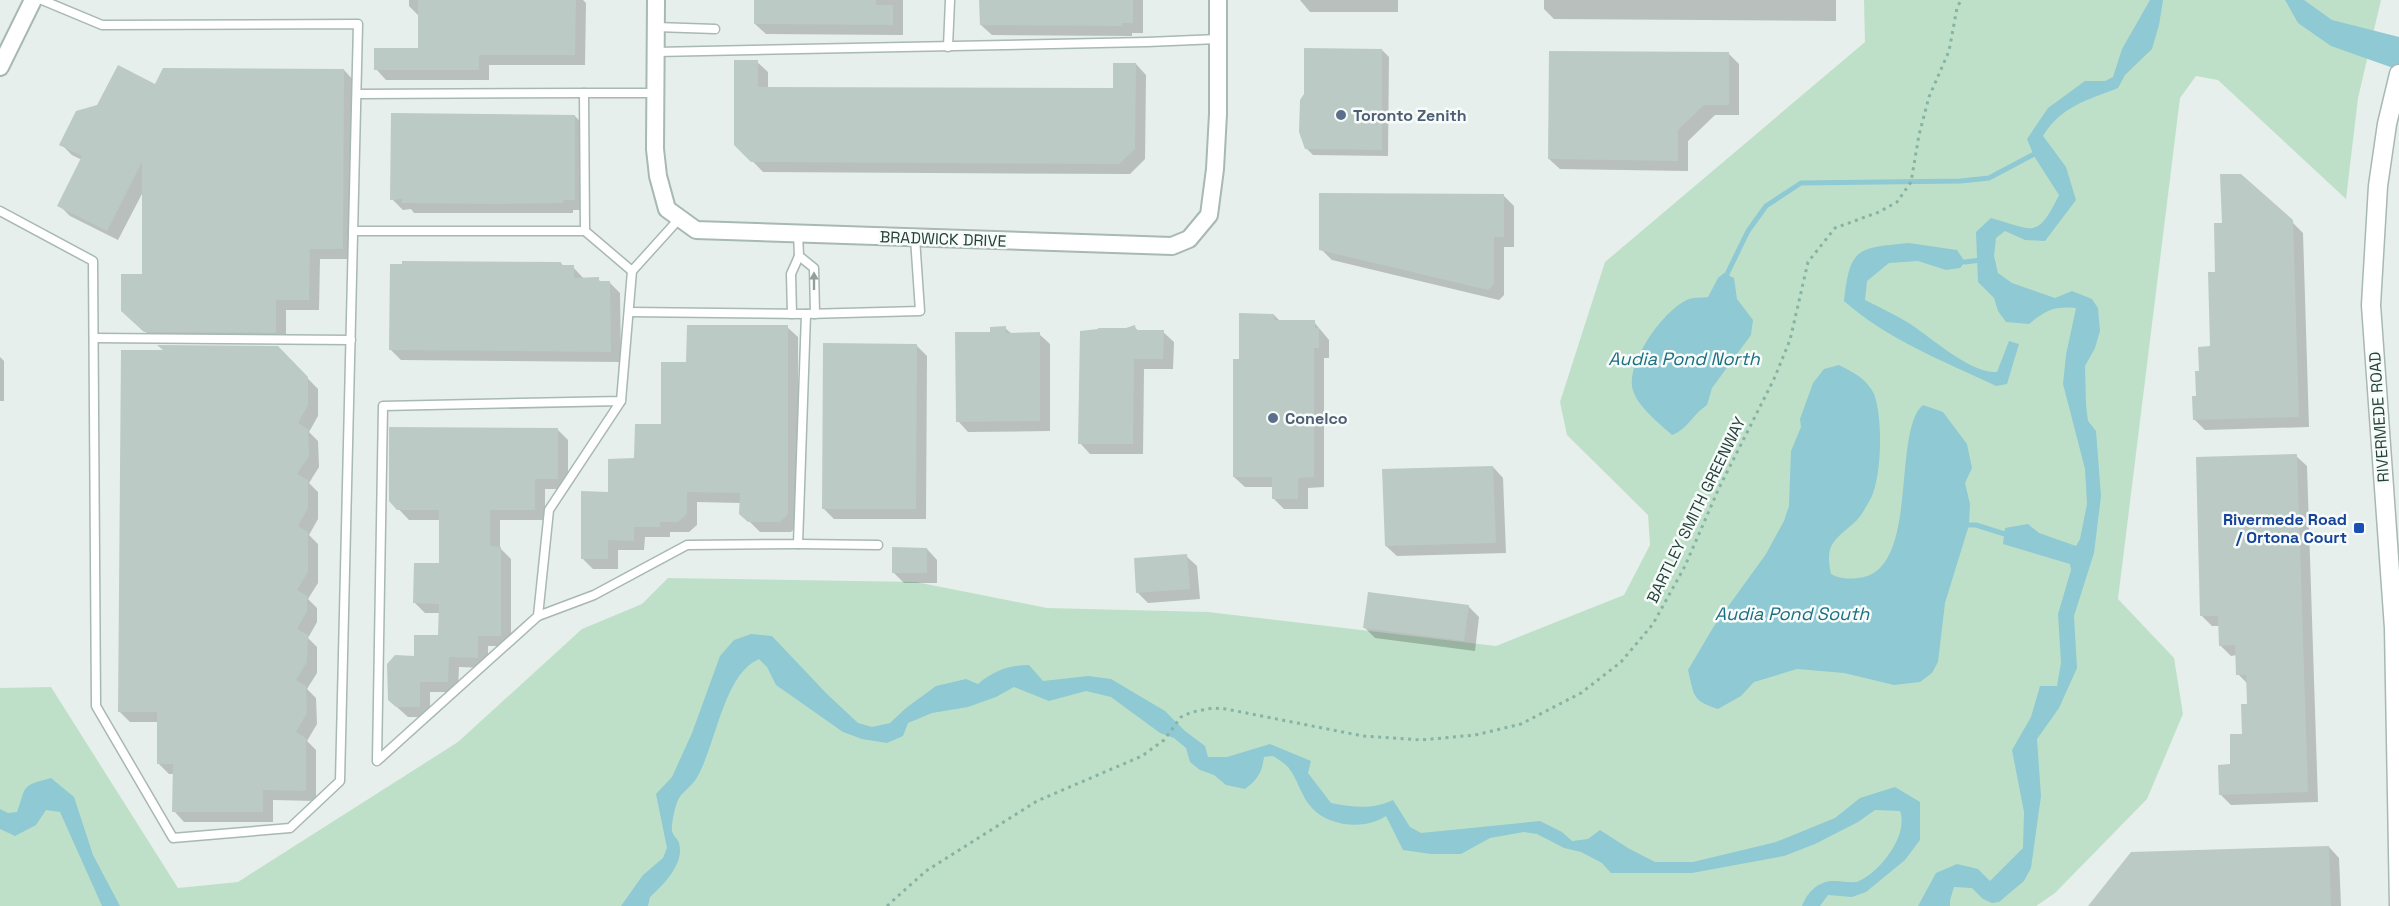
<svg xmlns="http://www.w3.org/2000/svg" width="2399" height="906" font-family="'Space Grotesk',sans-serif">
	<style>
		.green { fill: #bfe0c8 }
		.water { fill: #8ec9d4 }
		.shadow { fill: #0003 }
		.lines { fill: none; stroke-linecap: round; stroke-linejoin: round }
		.stream { stroke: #8ec9d4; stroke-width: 5 }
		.building { fill: #bbcac4 }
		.service-casing { stroke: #a8b8b2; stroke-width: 11 }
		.minor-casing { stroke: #a8b8b2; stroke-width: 20 }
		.tertiary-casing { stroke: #a8b8b2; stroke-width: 21 }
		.path { stroke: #86b3a5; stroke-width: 3; stroke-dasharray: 3 4.5; stroke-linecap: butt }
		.service { stroke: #fff; stroke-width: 8 }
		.minor { stroke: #fff; stroke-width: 16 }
		.tertiary { stroke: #fff; stroke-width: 18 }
		.oneway { fill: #92a09c }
		.service-dot { fill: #5c6f8a; stroke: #f7fbf9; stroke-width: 2 }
		.transit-dot { fill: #1a4fb4; stroke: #f7fbf9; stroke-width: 2 }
		.labels { text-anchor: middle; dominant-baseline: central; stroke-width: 5; stroke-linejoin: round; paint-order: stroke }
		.service-label { font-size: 16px; font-weight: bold; fill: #4e5e75; stroke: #f7fbf9; text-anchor: start }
		.street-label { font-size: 16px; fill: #24423a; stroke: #f7fbf9 }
		.transit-label { font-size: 16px; font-weight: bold; fill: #164399; stroke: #f7fbf9; text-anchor: end }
		.water-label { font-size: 18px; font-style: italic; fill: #1c6f80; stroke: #f7fbf9 }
	</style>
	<rect width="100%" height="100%" fill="#e6efeb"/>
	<path class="green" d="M1864,0H2381L2358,98L2346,199L2218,80L2196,76L2180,98L2118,599L2174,658L2183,714L2147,799L2055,893L2036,906H0V688L51,687L178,888L238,882L458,742L582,629L642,604L668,578L916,582L1047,608L1208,612L1496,646L1624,595L1650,545L1648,515L1567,435L1560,402L1605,262L1865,42Z"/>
	<g class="water">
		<path d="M2150,0H2163L2159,25L2152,49L2125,75L2118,88C2088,100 2061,106 2043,136L2066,167L2076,200L2045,241L2025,240L2005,231L1996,238L1994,256L1998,273L2012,283L2055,298L2072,291L2092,299L2098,308L2100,331L2095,348L2085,366L2086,405L2088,421L2096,431L2101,496L2094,553L2074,616L2077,668L2059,708L2037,739L2041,796L2031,868L2024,881L1999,902L1992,903L1983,899L1972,888L1954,887L1950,900V906H1918L1936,873L1957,864L1978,869L1990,881L2023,848L2024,812L2012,750L2031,717L2040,686H2057L2061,663L2058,614L2071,570L2070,564L2003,544L2005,528L2028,524L2039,533L2076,546L2080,539L2087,504L2085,469L2063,384L2066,355L2076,308C2054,306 2046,310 2029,324L2006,322L1998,311L1994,298L1978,282L1976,232L1991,218C2034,230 2037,240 2059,195L2034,156L2027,139L2048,108L2085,81H2105L2113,77L2122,49Z"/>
		<path d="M2285,0H2304L2332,20L2399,37V70L2331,46L2298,23Z"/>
		<path d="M1909,243L1957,250L1965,262L1960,268L1946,270L1918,261L1889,263L1867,281L1865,300C1879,307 1894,314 1907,322C1930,336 1970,374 1997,372L2009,341L2019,344L2007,384L1996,386C1944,361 1888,340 1844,301C1850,247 1857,248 1909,243Z"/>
		<path d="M1724,273L1734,278L1737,299L1753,320L1751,335L1712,388L1707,405C1692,415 1688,429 1672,435C1660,424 1637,406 1633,390C1625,363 1665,308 1689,299C1695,297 1702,298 1708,297L1718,278Z"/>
		<path d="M1839,365C1853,372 1867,379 1874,394C1883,417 1882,476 1871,498C1867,505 1862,515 1856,521C1836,540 1824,542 1831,574C1841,579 1847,579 1858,578C1921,573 1891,431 1923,405L1943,412L1967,444L1972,468L1965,483L1970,504L1969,525L1945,603L1938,662L1932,673L1920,682L1894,685L1844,673L1797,669L1754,682L1741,696L1718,709C1692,701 1694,695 1688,670L1714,626L1766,554L1784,521L1789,506L1791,451L1801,427L1800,419L1813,383L1824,369Z"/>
		<path d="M751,634L772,636L826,693L858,723L872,727L890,723L906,708L936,686L966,679L978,684C994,671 1008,665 1029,665L1043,681L1088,676L1111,679L1165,711L1185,731L1205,746L1208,757H1227L1270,744L1311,761L1308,773L1331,803C1353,807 1372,810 1393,800L1410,827L1421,833L1540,821L1562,832L1572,841L1588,839L1600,830L1628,848L1655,862H1693L1776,842L1835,818L1860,798L1895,787L1920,802V840L1905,860L1866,892L1852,897L1828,895L1820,906H1802C1808,891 1819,880 1836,881C1844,881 1852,884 1859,881C1880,872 1909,835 1900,811L1875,810L1858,822L1815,844L1784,856L1692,873H1611L1602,863L1581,852L1564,848L1537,834L1524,832L1490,838L1461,854H1431L1403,850L1386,816C1366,830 1329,827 1312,808C1301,797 1298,779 1288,767C1284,763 1278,759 1273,756L1264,757C1262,773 1257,780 1245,789L1226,785L1214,775L1200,770L1190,762L1186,748L1174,738L1160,733L1111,697L1086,691L1049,701L1014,687L996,697L968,707L932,713L908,723L903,736L887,743L862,739L843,732L776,685L767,667L759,659C723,674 716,747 696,779C692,786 682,792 678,800C675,806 671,825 672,831C673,836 678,839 679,843C685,864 663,885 650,897L648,906H621L643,875L663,858L667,848L656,794L672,777L692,733L720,656L734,640Z"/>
		<path d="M51,778L74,797L93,855L120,906H102L60,812L46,810L36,825L15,836L0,829V809L8,813L17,812C27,785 20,786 51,778Z"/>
	</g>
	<g class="shadow">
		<path d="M409,0H583L586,3L585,65H489V80H386L376,69L420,49V17L409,6Z"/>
		<path d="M756,0H903V35L766,34L755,24Z"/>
		<path d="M981,0H1143V33H1132V36L992,35L981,25Z"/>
		<path d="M1300,0H1398V12H1310Z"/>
		<path d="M1544,0H1836V21L1554,19L1544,9Z"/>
		<path d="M1382,50L1389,57L1388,156L1313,155L1306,148Z"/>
		<path d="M1728,53L1739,64V115H1715L1688,141V171L1560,169L1549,159Z"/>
		<path d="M757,62L768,72V89H1115L1136,64L1146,75L1145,159L1130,174L763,172L736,144Z"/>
		<path d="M344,70L354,81L353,259H320L319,310H286V343L156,342L123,310L143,275L144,190L118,240L70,216L59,205L82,160L72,155L61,144L155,86Z"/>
		<path d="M575,116L585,127V210H573V213H414L411,209L403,210L392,199Z"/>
		<path d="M1503,195L1514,206V247H1504V295L1499,300L1332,260L1321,249Z"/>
		<path d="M2292,222L2303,233L2309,427L2205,430L2194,419L2200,373L2212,348L2217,274L2223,225Z"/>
		<path d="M561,263L564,267H573L584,279H598L602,283H610L620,293L621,362L401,360L390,349Z"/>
		<path d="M1274,315L1280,321L1314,322L1329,340V358H1324V487L1308,488V509H1284L1273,498V487H1245L1234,477L1241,361Z"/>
		<path d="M787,327L798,337V525L791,532H760L741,513V503L697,502V525L689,532H670V537H645L644,550H618V569H593L582,558L609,493L662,426L688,364Z"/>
		<path d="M1134,327L1140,332H1163L1174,342L1173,369H1144L1143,454H1090L1080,443L1127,329Z"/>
		<path d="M1005,328L1012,334H1039L1050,344V431L968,432L958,421L992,333Z"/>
		<path d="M916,345L927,356L926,519H834L823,508Z"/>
		<path d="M277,347L318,389V416L309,432L318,441L319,467L309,483L318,492V519L309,535L318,544V583L308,599L317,608V622L308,638L317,647V673L307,689L316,698L317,724L307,741L316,750V801L273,800V822H184L174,811V774H169L158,763V722H130L119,711Z"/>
		<path d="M0,357L4,361V401H0Z"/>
		<path d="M558,430L568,440V489H545V520H500V548L511,559V646H488V668L459,667L458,692H430V717H408L389,700L415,657L440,636V613H425L415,603L440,565L441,520H409L390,500Z"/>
		<path d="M2296,456L2307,466L2318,802L2231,805L2220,794L2243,735L2248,705V684L2238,674L2237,655L2231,656L2220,645V626H2212L2202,616Z"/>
		<path d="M1493,467L1503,478L1506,553L1397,556L1386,546Z"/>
		<path d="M927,549L937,560V583H904L893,572Z"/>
		<path d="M1186,556L1197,566L1200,599L1148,603L1138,593Z"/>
		<path d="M1468,606L1479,617L1475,651L1375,638L1365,628Z"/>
		<path d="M2329,847L2339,858L2341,906H2090Z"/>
	</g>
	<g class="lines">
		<g class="stream">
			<path d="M1965,262L1981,260"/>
			<path d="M1727,274L1748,231L1766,206L1801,183L1961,181L1989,178L2038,152"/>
			<path d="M1969,525H1976L2008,535"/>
		</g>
	</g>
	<g class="building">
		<path d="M418,0H576L575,55H479V70H374V48H418Z"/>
		<path d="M754,0H876V5H893V25L754,24Z"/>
		<path d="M979,0H1133V23H1122V26L980,25Z"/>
		<path d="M1304,48L1382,49V150L1305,149L1299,132L1300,100L1304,94Z"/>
		<path d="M1549,51L1729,52V105H1704L1678,130V161L1548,159Z"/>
		<path d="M734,60H758V87L1113,88V63H1136L1135,149L1119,164L751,162L734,145Z"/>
		<path d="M118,65L155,84L163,68L344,69L343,249H310L309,300H276V333L144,332L121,311V274H142V162L107,231L57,206L82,156L59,145L76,111L97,105Z"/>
		<path d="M391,113L575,115V200H563V203L498,204L402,203V199L390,200Z"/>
		<path d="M2220,174H2241L2293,220L2299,417L2193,420L2192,396H2196L2195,371H2199L2198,347L2210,346L2208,272H2215L2214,223H2222Z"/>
		<path d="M1319,193L1504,194V237H1494V284L1488,290L1319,250Z"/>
		<path d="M402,261L561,262V265H574V278L599,277V281H610L611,352L389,350L390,264H402Z"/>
		<path d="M1239,313L1274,314V320H1315V328H1319V348H1314V477L1298,478V499H1272V477H1233V359H1239Z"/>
		<path d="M687,325H788V514L780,522H748L739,514L740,493L687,492V514L678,522H660V527H634V541L608,540V559H581V491L608,492V459L634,458L635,424H661V362H686Z"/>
		<path d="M1135,325L1136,330H1164L1163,359H1134L1133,444H1078L1080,331L1098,329V328H1126Z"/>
		<path d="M1006,326V333L1040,332V421L956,422L955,332H990V327Z"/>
		<path d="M823,343L917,344L916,509H822Z"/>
		<path d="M157,345L278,346L308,377V405L298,423L308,429L309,456L297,474L308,480V508L298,526L308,532V572L297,590L307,596V611L297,629L308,635L307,662L296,680L306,686L307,713L296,732L306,738V791L263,790V812H172L173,764H157V712H118L121,350H163Z"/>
		<path d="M389,427L558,428V479H535V510H490V546L501,547V636H478V658L449,657L448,682H420V707H396L388,700L387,664L395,655L414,656V635H438L439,604L413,603L414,563H439V510H397L389,501Z"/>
		<path d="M2297,454L2308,792L2219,795L2218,765L2230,764V734H2242L2241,704H2247L2246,675H2236L2235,645L2219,646L2218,616H2200L2196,457Z"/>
		<path d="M1493,466L1496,543L1385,546L1382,469Z"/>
		<path d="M892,547L927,548V573H892Z"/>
		<path d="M1187,554L1190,589L1136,593L1134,558Z"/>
		<path d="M1368,592L1469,605L1464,641L1363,628Z"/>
		<path d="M2329,846L2331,906H2088L2131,852Z"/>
	</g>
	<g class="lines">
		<g class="service-casing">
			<g id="service">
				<path d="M656,27L715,29"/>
				<path d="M948,47L950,0"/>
				<path d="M656,52L1147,42L1218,39"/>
				<path d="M357,94L584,93"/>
				<path d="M0,211L93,261L96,706L173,838L290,828L340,781L358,24L102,25L42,0"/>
				<path d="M353,231H585L632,271"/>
				<path d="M585,231L584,93H655"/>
				<path d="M799,256L814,268L815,314"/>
				<path d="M792,314L791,274L799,256L798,234"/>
				<path d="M806,314L920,311L915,238"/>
				<path d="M94,338L351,340"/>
				<path d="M621,401L549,510L538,616L377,761L383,406L621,401L632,271L679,219"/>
				<path d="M798,544L878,545"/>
				<path d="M538,616L594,595L687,545L798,544L806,314L629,312"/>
			</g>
		</g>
		<g class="minor-casing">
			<g id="minor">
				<path d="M656,0L655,149L658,176L667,209L696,230L1172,246L1189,239L1209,215L1215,169L1218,114V0"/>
				<path d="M0,67L33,0"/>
			</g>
		</g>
		<g class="tertiary-casing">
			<path id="tertiary" d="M2399,906L2394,628L2371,305L2378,186L2387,124L2399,74"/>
		</g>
		<path class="path" d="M887,906L926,871L1037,801L1142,756L1164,740L1181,717L1192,712L1213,708L1226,709L1363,736L1421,740L1475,735L1521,724L1581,693L1621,662L1653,624L1685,566L1719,488L1774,379L1790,340L1808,262L1835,228L1879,212L1897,202L1911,182L1919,135L1929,97L1949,51L1957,8L1961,0"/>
		<use href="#service" class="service"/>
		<use href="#minor" class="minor"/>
		<use href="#tertiary" class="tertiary"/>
	</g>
	<defs><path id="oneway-solid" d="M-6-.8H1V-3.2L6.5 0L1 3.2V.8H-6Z" transform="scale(1.5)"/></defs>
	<use class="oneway" href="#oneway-solid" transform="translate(814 281) rotate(-90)"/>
	<g class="service-dot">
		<circle cx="1341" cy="115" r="6"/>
		<circle cx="1273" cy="418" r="6"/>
	</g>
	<rect class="transit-dot" x="2353" y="522" width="12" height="12" rx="3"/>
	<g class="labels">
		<g class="service-label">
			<text x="1353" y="115">Toronto Zenith</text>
			<text x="1285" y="418">Conelco</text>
		</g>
		<g class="street-label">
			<text transform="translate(943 239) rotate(2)">BRADWICK DRIVE</text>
			<text transform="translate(2379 417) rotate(-94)">RIVERMEDE ROAD</text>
			<text transform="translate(1696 510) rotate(-64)">BARTLEY SMITH GREENWAY</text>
		</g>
		<g class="transit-label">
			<text x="2347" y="519">Rivermede Road<tspan x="2347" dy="18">/ Ortona Court</tspan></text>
		</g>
		<g class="water-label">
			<text x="1684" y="358">Audia Pond North</text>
			<text x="1792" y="613">Audia Pond South</text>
		</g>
	</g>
</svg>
